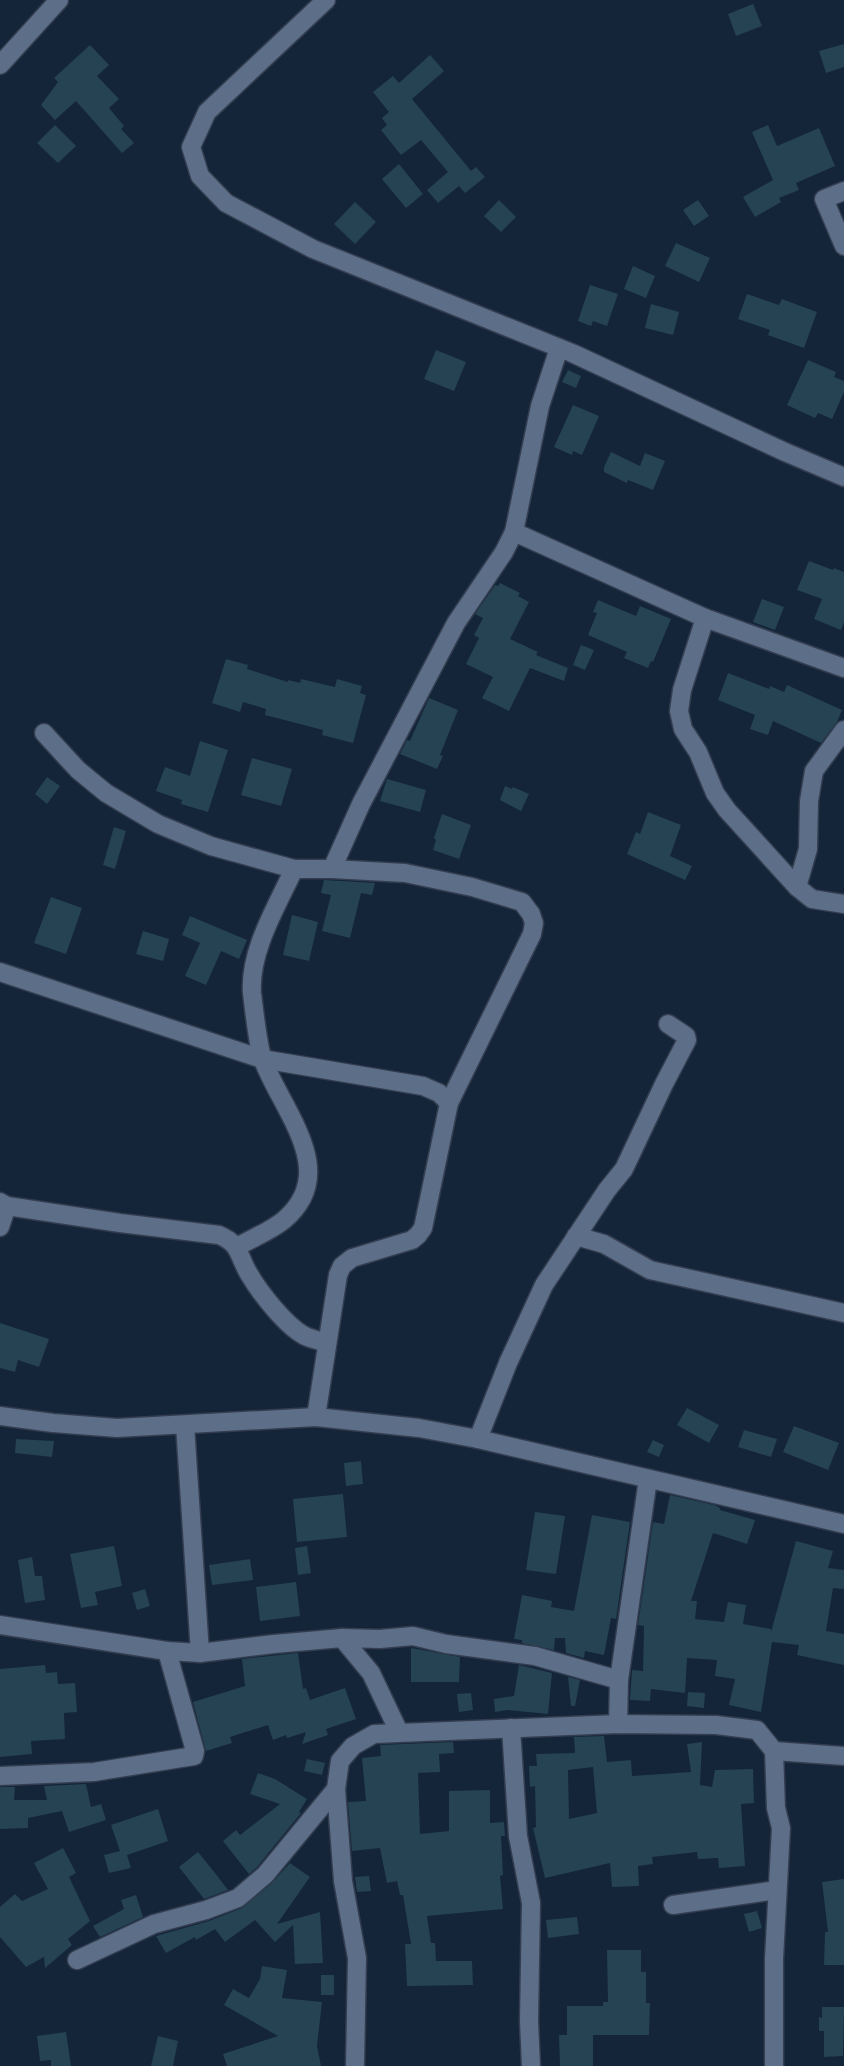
<svg xmlns="http://www.w3.org/2000/svg" width="844" height="2066" font-family="'DejaVu Sans',sans-serif">
	<style>
		.building { fill: #254353; fill-rule: evenodd }
		.lines { fill: none; stroke-linecap: round; stroke-linejoin: round }
		.street-casing { stroke: #333d4f; stroke-width: 21 }
		.secondary-casing { stroke: #333d4f; stroke-width: 21 }
		.street { stroke: #5c6e88; stroke-width: 18 }
		.secondary { stroke: #5c6e88; stroke-width: 18 }
	</style>
	<rect width="100%" height="100%" fill="#142439"/>
	<g class="building">
		<path d="M753,4L762,26L736,36L728,14Z"/>
		<path d="M844,44V67L826,73L819,51Z"/>
		<path d="M90,45L109,65L97,76L119,99L109,108L124,126L121,129L134,143L122,153L76,101L55,120L41,105L58,82L54,78Z"/>
		<path d="M430,55L444,71L412,99L471,171L476,167L485,177L465,193L459,186L438,203L427,190L448,172L421,140L401,155L381,130L387,125L382,118L389,112L373,92L393,76L399,83Z"/>
		<path d="M55,125L76,146L58,163L37,143Z"/>
		<path d="M768,125L777,146L819,128L835,166L796,183L799,190L779,198L781,202L755,217L743,197L773,180L752,132Z"/>
		<path d="M399,164L423,194L406,208L382,179Z"/>
		<path d="M499,200L516,217L501,232L484,216Z"/>
		<path d="M698,200L709,216L694,226L683,210Z"/>
		<path d="M355,202L376,222L355,244L334,224Z"/>
		<path d="M676,243L710,258L699,282L665,266Z"/>
		<path d="M633,266L655,276L646,298L624,289Z"/>
		<path d="M590,285L618,294L607,326L593,321L591,326L578,321Z"/>
		<path d="M747,294L779,305L782,299L817,312L804,348L768,335L770,330L738,319Z"/>
		<path d="M651,304L679,312L673,335L645,328Z"/>
		<path d="M436,350L466,362L454,391L424,379Z"/>
		<path d="M808,360L836,372L834,377L844,381V392L832,419L818,413L815,418L787,405Z"/>
		<path d="M568,370L581,376L576,388L562,382Z"/>
		<path d="M573,405L599,416L582,455L573,451L572,455L554,447Z"/>
		<path d="M611,452L640,466L645,453L665,461L653,490L628,480L627,483L604,472V467Z"/>
		<path d="M809,561L833,570L834,568L844,572V622L841,630L814,619L822,599L797,590Z"/>
		<path d="M500,583L520,593L518,596L529,602L510,639L538,652L536,655L568,668L564,681L530,668L509,711L482,698L493,677L466,664L479,638L474,635L483,618L475,614L495,585L498,586Z"/>
		<path d="M762,599L784,607L775,630L753,622Z"/>
		<path d="M598,600L636,616L640,606L671,619L653,662L651,661L648,668L624,658L627,652L588,635L597,613L593,612Z"/>
		<path d="M581,645L594,650L585,670L573,665Z"/>
		<path d="M226,659L248,665L247,669L288,682V680L300,683L301,679L335,687L337,679L362,686L360,693L366,695L353,743L322,735L323,730L265,715L266,709L243,702L240,712L212,703Z"/>
		<path d="M728,673L769,689L770,686L784,692L787,685L842,710L837,722L821,743L773,721L768,735L750,729L755,715L718,700Z"/>
		<path d="M429,698L458,710L440,755L443,756L437,769L400,754L407,740L410,741Z"/>
		<path d="M200,741L228,750L208,812L181,804L182,800L156,791L165,767L190,776Z"/>
		<path d="M252,758L292,769L281,806L241,795Z"/>
		<path d="M47,777L60,786L47,804L35,794Z"/>
		<path d="M387,779L426,790L420,812L380,801Z"/>
		<path d="M505,786L512,789L513,787L529,794L521,811L500,800Z"/>
		<path d="M648,812L681,825L670,856L692,866L685,880L627,854L636,832L640,834Z"/>
		<path d="M442,814L471,825L459,859L433,850L436,840L434,838Z"/>
		<path d="M114,827L126,831L115,869L103,865Z"/>
		<path d="M324,880L375,883L372,895L361,893L350,938L322,931L331,895L321,893Z"/>
		<path d="M51,897L82,908L66,954L34,943Z"/>
		<path d="M292,915L318,922L309,961L283,955Z"/>
		<path d="M190,916L247,940L239,959L221,951L206,985L185,976L200,943L182,935Z"/>
		<path d="M143,931L169,939L163,961L136,954Z"/>
		<path d="M0,1323L49,1339L39,1367L18,1360L15,1372L0,1368Z"/>
		<path d="M687,1408L719,1425L709,1443L677,1425Z"/>
		<path d="M794,1426L839,1443L828,1470L783,1452Z"/>
		<path d="M744,1430L777,1439L771,1457L738,1447Z"/>
		<path d="M16,1439L54,1441L52,1457L15,1453Z"/>
		<path d="M653,1440L664,1445L659,1457L647,1452Z"/>
		<path d="M361,1461L363,1484L346,1486L344,1463Z"/>
		<path d="M343,1494L347,1537L297,1542L293,1499Z"/>
		<path d="M670,1495L714,1505L720,1508V1510L755,1520L747,1544L713,1533L691,1601H697L695,1619L724,1622L728,1602L746,1605L743,1624L771,1629V1632L796,1541L833,1551L828,1568L844,1570V1589L833,1588L826,1631L844,1634V1665L797,1655L799,1645L772,1642L761,1712L729,1705L735,1679L715,1676L717,1660L687,1658L685,1693L651,1689L650,1701L630,1700L632,1670L643,1671L644,1626L638,1625L653,1522L664,1524Z"/>
		<path d="M535,1512L565,1516L556,1574L526,1570Z"/>
		<path d="M592,1515L630,1522L616,1619L611,1618L604,1655L585,1651L584,1658L566,1653L565,1638H555L554,1650L522,1643V1640L514,1639L522,1595L552,1601L551,1607L574,1611Z"/>
		<path d="M114,1546L122,1586L95,1592L98,1605L81,1608L70,1554Z"/>
		<path d="M307,1546L311,1573L298,1575L295,1548Z"/>
		<path d="M32,1557L35,1576H42L45,1600L25,1603L18,1560Z"/>
		<path d="M250,1559L253,1580L212,1585L209,1565Z"/>
		<path d="M296,1582L300,1616L260,1621L256,1587Z"/>
		<path d="M145,1589L150,1606L137,1610L132,1593Z"/>
		<path d="M411,1648L460,1657L459,1682H411Z"/>
		<path d="M298,1653L303,1689L306,1688L310,1700L345,1688L356,1719L326,1729L328,1735L302,1744L306,1732L287,1738L286,1735L273,1740L268,1725L230,1737L232,1743L206,1751L193,1702L245,1686L242,1659Z"/>
		<path d="M45,1665L46,1673L57,1672L58,1684L75,1683L77,1712L64,1713L65,1739L31,1741L32,1754L0,1757V1669Z"/>
		<path d="M519,1665L552,1673L548,1714L507,1710L495,1712L494,1699L514,1696Z"/>
		<path d="M568,1677L580,1680L575,1706H571Z"/>
		<path d="M688,1692L705,1693L704,1708L687,1706Z"/>
		<path d="M471,1693L473,1710L459,1712L457,1694Z"/>
		<path d="M604,1736L607,1762L631,1760L632,1776L691,1772L687,1744L702,1742L700,1785L712,1787L715,1770L753,1769L754,1803L741,1804L745,1866L719,1868L718,1858L698,1859L697,1852L652,1857L653,1864L638,1866L639,1886L612,1887L610,1863L545,1878L533,1828L536,1827L535,1786L530,1787L529,1766H537L536,1754L575,1753L574,1737ZM593,1767L597,1813L569,1819L568,1770Z"/>
		<path d="M453,1742L454,1753L439,1754L440,1772L418,1773L420,1834L449,1831V1791L490,1790V1823L504,1822L505,1836H501L503,1875L500,1876L503,1909L427,1916L431,1943H435L436,1961H472L473,1985L407,1986L405,1944H411L403,1895H400L397,1881L387,1883L380,1848L352,1851L348,1802L366,1801L362,1758L381,1756L380,1745Z"/>
		<path d="M307,1759L325,1763L322,1775L304,1771Z"/>
		<path d="M258,1773L275,1779L307,1799L299,1812L301,1813L257,1867L249,1874L223,1841L236,1830L240,1835L280,1804L250,1794Z"/>
		<path d="M86,1784L91,1807L101,1804L106,1820L69,1832L62,1811L28,1818V1828L0,1829V1787H15L14,1800H47L44,1786Z"/>
		<path d="M158,1809L168,1841L127,1855L131,1868L109,1873L104,1855L120,1851L111,1825Z"/>
		<path d="M63,1848L76,1873L69,1877L90,1921L68,1939L72,1945L45,1968L44,1957L26,1967L0,1937V1907L15,1894L22,1901L48,1889L34,1863Z"/>
		<path d="M198,1852L215,1873L228,1890L204,1899L179,1867Z"/>
		<path d="M290,1863L310,1877L277,1924L320,1912L323,1963L295,1964L293,1925L275,1942L255,1920L225,1942L215,1929L196,1940L195,1937L166,1953L156,1936L209,1921L242,1908L272,1883Z"/>
		<path d="M369,1876L371,1891L357,1892L355,1877Z"/>
		<path d="M844,1879V1965H824L825,1932H828L822,1882Z"/>
		<path d="M136,1895L143,1917L100,1937L93,1926L124,1909L121,1900Z"/>
		<path d="M757,1911L762,1928L749,1932L744,1914Z"/>
		<path d="M577,1917L579,1934L548,1938L546,1920Z"/>
		<path d="M607,1950H641V1972H646V2003H650L649,2035H593V2066H560L559,2035H567V2006H603V2002H608Z"/>
		<path d="M262,1966L287,1970L282,1998L322,2002L317,2046L321,2066H227L223,2054L278,2036L224,2005L233,1989L249,1998L260,1979Z"/>
		<rect x="321" y="1975" width="13" height="20"/>
		<path d="M822,2007H844L843,2056L824,2057V2031H819V2017L822,2018Z"/>
		<path d="M66,2032L71,2066H51V2060L40,2061L37,2036Z"/>
		<path d="M158,2036L178,2041L173,2066H151Z"/>
	</g>
	<g class="lines">
		<g class="street-casing">
			<g id="street">
				<path d="M326,0L207,112L191,147L200,176L226,203L313,249L572,353L785,452L844,477"/>
				<path d="M0,65L59,0"/>
				<path d="M844,191L824,199L844,246"/>
				<path d="M514,532L705,618L844,668"/>
				<path d="M705,618L682,690L679,711L683,729L698,752L715,793L727,810L797,887L812,899L844,904"/>
				<path d="M44,733L78,770L106,793L158,824L211,846L294,869H332L405,873L472,887L522,902L531,914L534,923L532,934L449,1103L423,1228L418,1235L412,1240L352,1258L342,1266L338,1275L316,1417"/>
				<path d="M332,869L361,804L456,623L504,552L514,532L540,406L559,348"/>
				<path d="M797,887L808,849L809,801L814,771L844,730"/>
				<path d="M0,972L262,1059L423,1086L439,1093L449,1103"/>
				<path d="M0,1202L7,1206L120,1223L219,1235C241,1244 238,1256 249,1274C260,1293 286,1326 305,1336C312,1339 320,1341 327,1343"/>
				<path d="M0,1227L7,1206"/>
				<path d="M576,1236L604,1244L650,1270L844,1313"/>
				<path d="M237,1247C252,1238 271,1231 284,1220C341,1172 282,1111 263,1060C258,1047 254,1009 252,993C249,951 277,906 294,869"/>
				<path d="M185,1425L200,1653"/>
				<path d="M478,1439L508,1363L544,1285L607,1190L624,1169L664,1084L687,1040L686,1036L668,1024"/>
				<path d="M0,1625L167,1651L200,1653L274,1644L342,1638L380,1639L413,1636L446,1644L535,1656L619,1680"/>
				<path d="M342,1638L371,1673L399,1732"/>
				<path d="M618,1724L619,1680L648,1479"/>
				<path d="M511,1728L518,1836L531,1903L529,2021L531,2066"/>
				<path d="M774,1751L844,1756"/>
				<path d="M0,1776L94,1772L194,1756L195,1751L167,1651"/>
				<path d="M673,1905L777,1890"/>
				<path d="M77,1960L154,1924L206,1910L238,1898L265,1875L336,1789"/>
				<path d="M355,2066L357,1958L343,1881L336,1789L340,1761L353,1746L374,1734L618,1724L716,1725L757,1730L774,1751L776,1808L781,1828L774,1959V2066"/>
			</g>
		</g>
		<g class="secondary-casing">
			<path id="secondary" d="M0,1416L53,1423L117,1428L316,1417L419,1428L478,1439L844,1524"/>
		</g>
		<use href="#street" class="street"/>
		<use href="#secondary" class="secondary"/>
	</g>
</svg>
